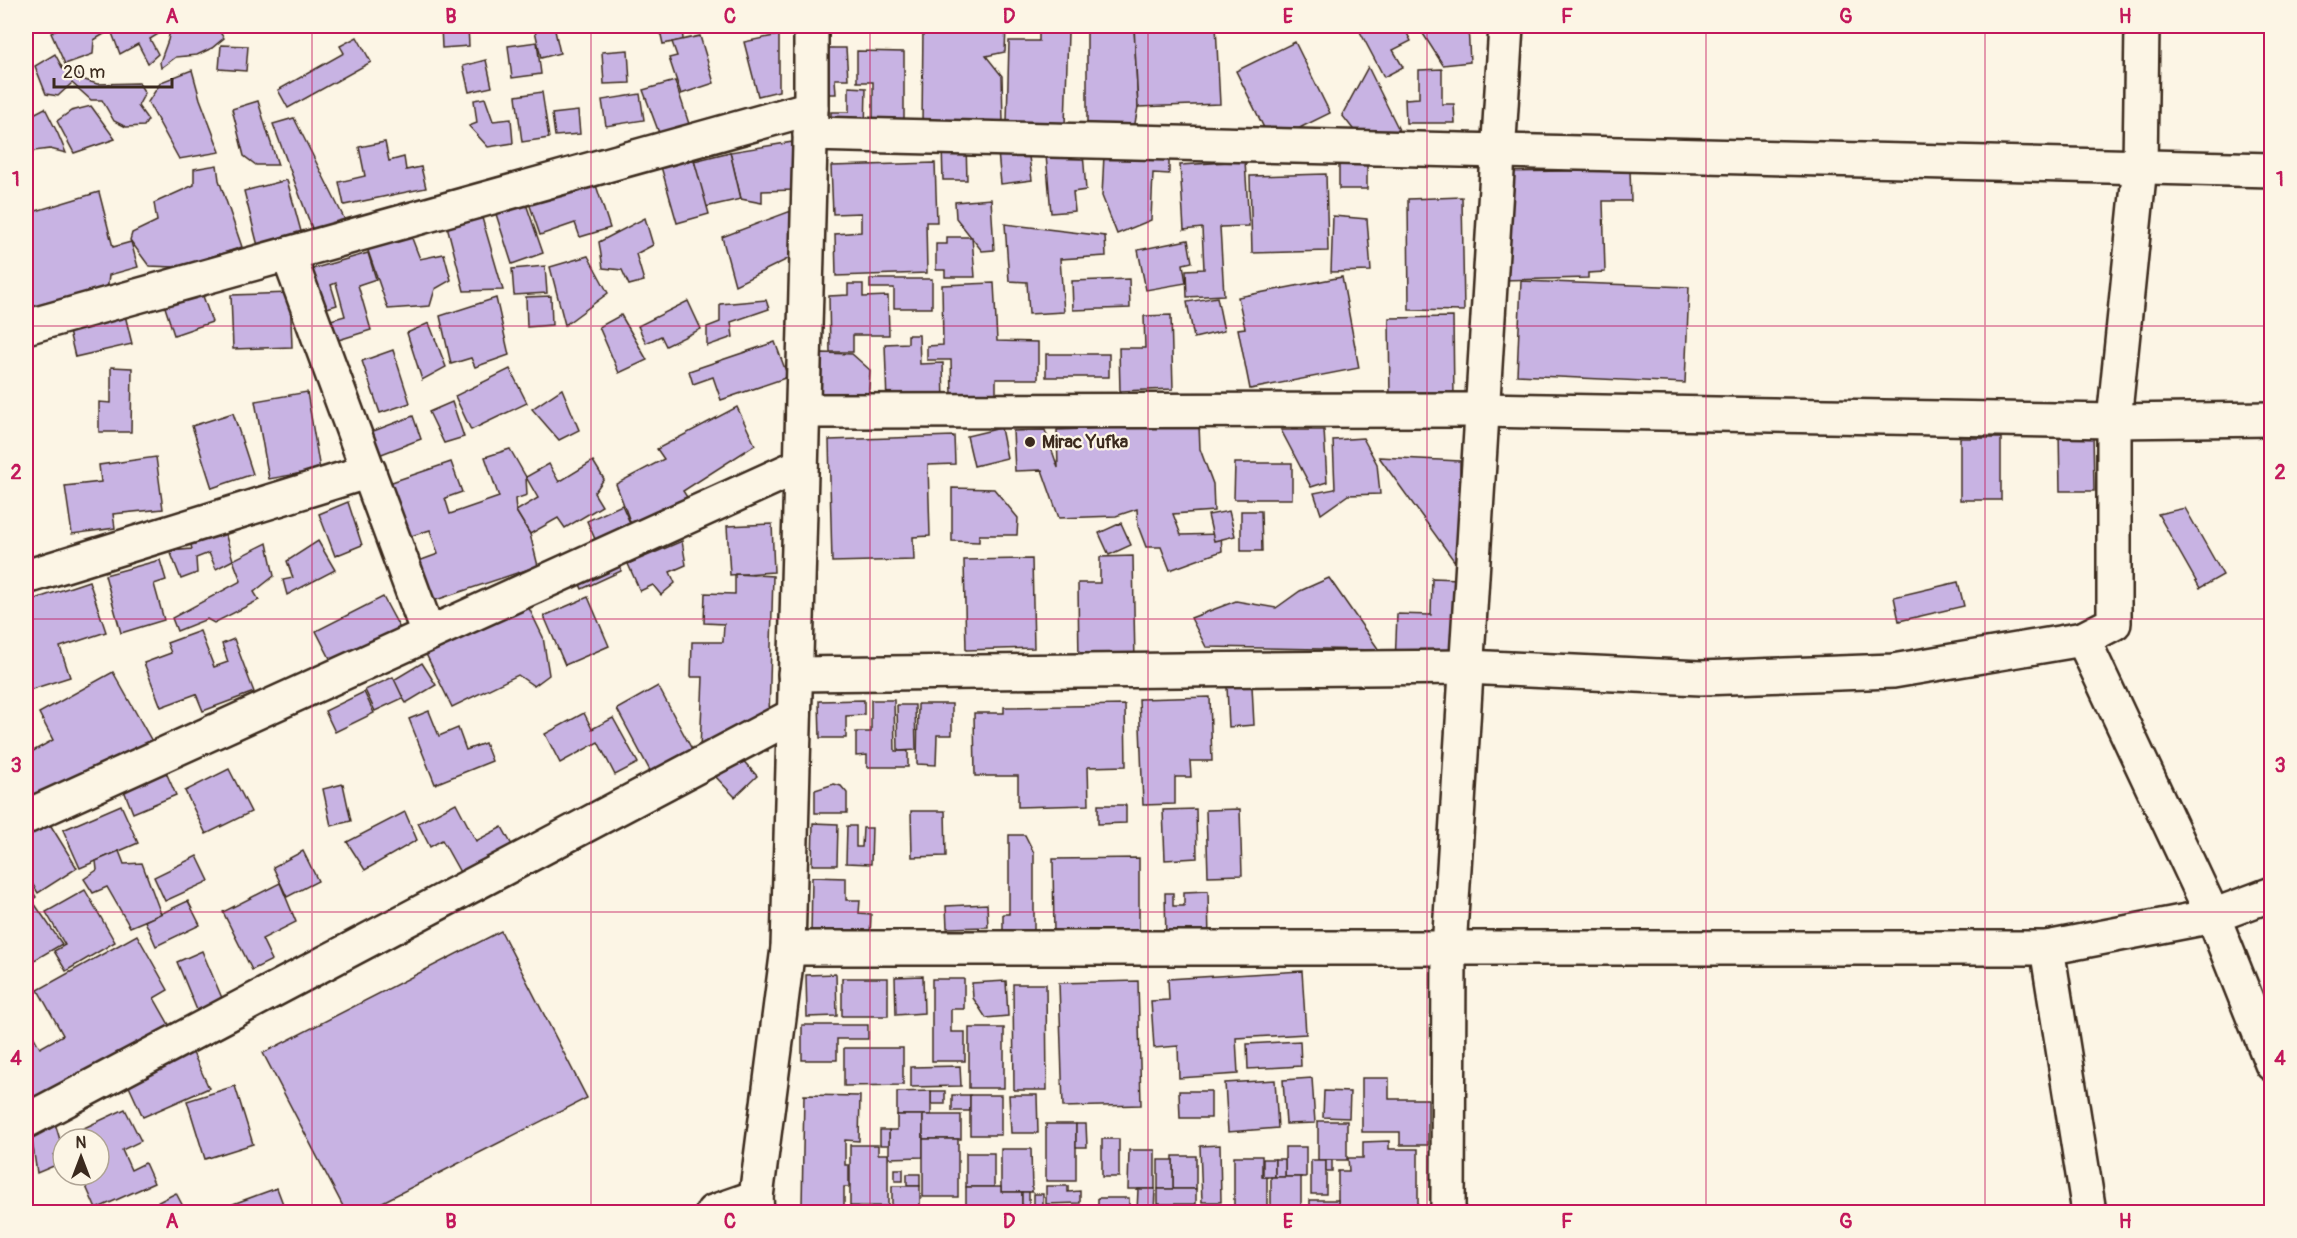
<svg xmlns="http://www.w3.org/2000/svg" width="2297" height="1238" font-family="Pangolin,sans-serif">
	<style>
		.building { fill: #c8b3e3; stroke: #3b2a1e; stroke-width: 1.5 }
		.lines { fill: none; stroke-linecap: round; stroke-linejoin: round }
		.minor-casing { stroke: #3b2a1e; stroke-width: 38 }
		.secondary-casing { stroke: #3b2a1e; stroke-width: 38 }
		.minor { stroke: #fcf5e5; stroke-width: 33 }
		.secondary { stroke: #fcf5e5; stroke-width: 33 }
		.grid { fill: none; stroke: #c2185b; stroke-width: 1.5; stroke-opacity: 0.55 }
		.poi-dot { fill: #3b2a1e; stroke: #fcf5e5; stroke-width: 2 }
		.labels { text-anchor: middle; dominant-baseline: central; stroke-width: 4.5; stroke-linejoin: round; paint-order: stroke }
		.poi-label { font-size: 18px; font-weight: bold; fill: #3b2a1e; stroke: #fcf5e5; text-anchor: start }
		.neatline { fill: none; stroke: #c2185b; stroke-width: 2 }
		.grid-label { font-size: 20px; text-anchor: middle; font-weight: bold; fill: #c2185b }
	</style>
	<rect width="100%" height="100%" fill="#fcf5e5"/>
	<filter id="ink" filterUnits="userSpaceOnUse"><feTurbulence type="fractalNoise" baseFrequency=".0167" numOctaves="2"/><feDisplacementMap in="SourceGraphic" scale="12" xChannelSelector="R" yChannelSelector="G"/><feConvolveMatrix kernelMatrix="1 2 1 2 8 2 1 2 1" color-interpolation-filters="sRGB"/></filter>
	<g filter="url(#ink)">
		<g class="building">
			<path d="M62,26H104L109,31L94,40L93,54L65,64L51,33Z"/>
			<path d="M127,26H157L160,33L150,39L158,54L148,63L138,44L120,54L112,33Z"/>
			<path d="M171,26H196L193,34L217,28L224,38L212,48L197,55L176,57L161,68L160,62L168,40Z"/>
			<path d="M441,26H468L469,46L442,48Z"/>
			<path d="M534,26H554L560,53L541,58Z"/>
			<path d="M659,26H682L683,40L663,44Z"/>
			<path d="M923,26H1006L1005,52L986,56L1002,76L1003,123L922,126Z"/>
			<path d="M1087,26H1134L1138,107L1133,134H1087Z"/>
			<path d="M1134,26H1216L1220,104L1138,107Z"/>
			<path d="M1357,26H1403L1411,41L1393,50L1403,67L1384,77Z"/>
			<path d="M1418,26H1468L1470,62L1443,65Z"/>
			<path d="M1039,31L1068,33L1065,125L1007,123L1009,41H1039Z"/>
			<path d="M779,35V91L758,96L744,42Z"/>
			<path d="M700,36L714,83L681,94L669,58L677,56L672,42Z"/>
			<path d="M357,37L371,62L288,108L278,90L344,53L340,46Z"/>
			<path d="M537,42L541,74L512,78L508,46Z"/>
			<path d="M1295,42L1330,113L1271,142L1236,71Z"/>
			<path d="M221,45L248,46L246,71L219,69Z"/>
			<path d="M825,48H846L848,79H835L836,94H827Z"/>
			<path d="M628,50L630,83L604,84L602,52Z"/>
			<path d="M857,51L904,52V128H873V82H857Z"/>
			<path d="M55,54L63,69L69,67L85,80L97,84L139,83L145,93L138,106L148,120L144,126L126,127L114,121L102,100H91L72,83L58,96L46,94L35,66Z"/>
			<path d="M486,60L492,87L469,92L463,66Z"/>
			<path d="M1368,67L1402,136L1360,138L1342,115Z"/>
			<path d="M1442,69V104H1454L1455,123H1406L1405,99L1419,98V70Z"/>
			<path d="M192,70L200,99L220,152L179,159L148,102L161,82Z"/>
			<path d="M675,81L691,130L662,141L643,90Z"/>
			<path d="M849,87L866,88L865,130H831V112H849Z"/>
			<path d="M542,92L549,138L522,142L516,96Z"/>
			<path d="M640,94L644,120L606,126L602,100Z"/>
			<path d="M485,98L493,121L511,119L513,143L488,147L469,126L477,123L474,100Z"/>
			<path d="M258,101L267,131L278,165H256L244,156L232,109Z"/>
			<path d="M91,106L115,139L74,153L57,121L71,111Z"/>
			<path d="M45,108L58,134L66,153L50,149L26,152V118Z"/>
			<path d="M578,111L580,134L555,136L552,114Z"/>
			<path d="M294,118L348,226L316,239L273,124Z"/>
			<path d="M385,142L389,161L404,157L406,170L421,167L426,188L344,205L339,182L365,176L359,147Z"/>
			<path d="M793,142L794,190L762,191V203L741,199L730,152Z"/>
			<path d="M966,144L967,180H943L942,145Z"/>
			<path d="M1028,149L1032,180L1001,184L998,152Z"/>
			<path d="M730,152L741,199L705,207L694,161Z"/>
			<path d="M692,153L709,214L677,223L660,163Z"/>
			<path d="M1083,153L1086,190L1073,192L1075,211L1051,213L1046,155Z"/>
			<path d="M1104,155L1169,158V174L1153,173L1151,220L1117,234L1102,196Z"/>
			<rect x="1339" y="155" width="28" height="34"/>
			<path d="M1245,161L1249,226L1220,227L1224,295L1187,297L1186,270L1204,269L1202,228L1184,230L1180,165Z"/>
			<path d="M935,163L937,222H926L927,273L836,276L835,234L861,232V213L833,214L831,166Z"/>
			<path d="M217,165L219,180L242,247L192,263V276H179L174,267L149,266L130,240L132,233L157,221L154,203L194,185V169Z"/>
			<path d="M1630,170L1631,201H1603L1605,272L1588,273V278L1502,280L1500,172Z"/>
			<path d="M1326,174L1328,251L1252,253L1250,176Z"/>
			<path d="M593,176L610,228L580,237L575,223L540,235L527,197Z"/>
			<path d="M287,180L302,235L258,246L244,191Z"/>
			<path d="M99,192L113,247L131,242L138,267L109,275L107,292L26,310V214Z"/>
			<path d="M1462,197L1464,311L1409,310L1408,199Z"/>
			<path d="M991,199L994,250L982,251L956,218L955,202Z"/>
			<path d="M525,201L543,253L512,264L495,211Z"/>
			<path d="M480,211L503,290L464,291L445,218Z"/>
			<path d="M791,211L790,258L735,285L722,237Z"/>
			<path d="M1333,216L1367,219L1371,271L1331,272Z"/>
			<path d="M645,218L653,245L636,254L644,281L629,285L622,270L603,268L599,242Z"/>
			<path d="M1005,224L1105,236L1106,256L1060,259L1064,312L1029,314L1027,282L1009,281Z"/>
			<path d="M408,228L420,259L444,254L451,280L435,289L430,306L388,309L366,245Z"/>
			<path d="M947,237H972L975,277H945V270H936V244H947Z"/>
			<path d="M1188,240L1192,262L1183,264L1186,283L1146,290L1138,250Z"/>
			<path d="M368,253L376,279L358,285L371,330L319,346L313,325L345,316L336,283L331,285L337,305L317,311L305,271Z"/>
			<path d="M588,256L608,293L565,325L550,267Z"/>
			<path d="M545,266L547,293L514,295L512,269Z"/>
			<path d="M1342,277L1359,368L1250,389L1238,329L1245,328L1238,297Z"/>
			<path d="M870,279H932V308H894V288H870Z"/>
			<path d="M1129,279L1130,308L1073,310L1072,281Z"/>
			<path d="M1521,281L1689,287L1685,383L1517,375Z"/>
			<path d="M994,283L997,341L1038,342V379H996V394H952L951,360H927V346L943,345L942,285Z"/>
			<path d="M848,284H863V297L888,296L889,335H853V352H830L829,296L848,295Z"/>
			<path d="M202,293L212,322L174,335L164,304Z"/>
			<path d="M290,293L292,347L233,349L231,295Z"/>
			<path d="M551,296L552,325L527,327L526,297Z"/>
			<path d="M1217,297L1224,331L1194,338L1187,302Z"/>
			<path d="M496,298L509,355L475,367L471,358L451,364L440,316Z"/>
			<path d="M766,300L769,309L731,322L733,337L707,346V327L720,322V304Z"/>
			<path d="M688,301L701,329L666,346L661,336L646,343L638,326Z"/>
			<path d="M125,315L132,344L75,357L68,327Z"/>
			<path d="M621,315L647,360L619,373L599,327Z"/>
			<path d="M1171,315L1173,389L1120,391L1119,348H1145L1144,316Z"/>
			<path d="M1453,317L1454,400H1390L1389,318Z"/>
			<path d="M429,323L446,367L422,380L407,333Z"/>
			<path d="M908,335H919L920,364L943,363L944,403L887,404L885,344L908,343Z"/>
			<path d="M775,342L788,377L721,400L713,377L693,384L689,371Z"/>
			<path d="M393,350L410,403L380,413L362,361Z"/>
			<path d="M822,353L852,354L870,370L868,404L821,403Z"/>
			<rect x="1046" y="354" width="63" height="23"/>
			<path d="M111,367L132,368L131,432H99V402L111,403Z"/>
			<path d="M510,369L527,403L471,430L455,396Z"/>
			<path d="M562,389L579,430L559,440L532,409Z"/>
			<path d="M307,392L320,470L269,479L255,401Z"/>
			<path d="M452,402L464,437L444,443L429,412Z"/>
			<path d="M737,407L755,445L683,491L687,497L634,532L616,484L664,459L657,449Z"/>
			<path d="M233,413L253,474L212,488L192,426Z"/>
			<path d="M413,416L421,439L371,458L363,435Z"/>
			<path d="M1199,425L1200,449L1213,484L1214,511L1173,514L1181,535L1221,534L1222,551L1170,570L1161,547H1146L1138,526L1137,509L1116,516L1059,518L1042,470L1015,471L1013,431L1045,430L1058,468L1057,430Z"/>
			<path d="M1001,428L1007,458L974,466L967,436Z"/>
			<path d="M1281,430H1324L1327,482L1311,487Z"/>
			<path d="M2059,430H2093L2094,491H2060Z"/>
			<path d="M954,436L955,464L928,465L930,536L913,537L914,560L832,562L829,440Z"/>
			<path d="M1363,438L1377,464L1380,494L1348,495L1321,514L1314,493L1335,489L1333,440Z"/>
			<rect x="1960" y="438" width="41" height="62"/>
			<path d="M510,449L526,477L527,495L515,499L516,511L530,534L538,566L430,602L416,562L438,554L430,530L405,538L386,484L451,462L462,492L445,498L450,514L499,497L485,457Z"/>
			<path d="M156,457L163,509L113,514L115,528L72,534L65,486L101,482L99,465Z"/>
			<path d="M1379,457L1460,461V569Z"/>
			<path d="M593,461L604,479L594,493L602,506L565,528L558,518L530,534L516,511L538,498L526,477L549,464L559,482Z"/>
			<path d="M1235,463H1292V499H1234Z"/>
			<path d="M952,488L994,489L1018,518L1017,535H979V542L952,541Z"/>
			<path d="M348,502L362,545L335,556L319,514Z"/>
			<path d="M622,505L634,532L599,548L587,521Z"/>
			<path d="M2185,508L2223,575L2200,588L2158,514Z"/>
			<path d="M1229,511L1235,536L1214,541L1208,515Z"/>
			<path d="M1241,511H1261L1262,551H1241Z"/>
			<path d="M1121,523L1131,545L1109,555L1099,533Z"/>
			<path d="M772,524L774,572L730,575L727,526Z"/>
			<path d="M223,526L233,560L216,569L209,553L196,558L197,573L181,579L170,551L192,549L188,535Z"/>
			<path d="M318,541L335,570L287,595L283,580L293,578L287,561Z"/>
			<path d="M682,541L686,565L670,572L675,583L661,595L653,585L640,591L628,564Z"/>
			<path d="M267,543L274,576L254,592L259,600L214,623L207,619L177,631L172,618L241,581L233,560Z"/>
			<path d="M620,554L621,571L582,589L576,575Z"/>
			<path d="M1133,556L1135,663L1079,665L1078,583H1100V557Z"/>
			<path d="M1032,559L1034,648L966,650L964,560Z"/>
			<path d="M160,560L166,580L154,584L164,620L121,633L105,575Z"/>
			<path d="M735,574L773,576L768,751L700,749L703,677H691L692,642H723L724,624L704,623L705,593L735,594Z"/>
			<path d="M1329,578L1379,650L1206,647L1191,618L1236,601L1276,608L1300,591Z"/>
			<path d="M1432,578L1460,579L1463,667L1395,665L1397,614L1431,615Z"/>
			<path d="M89,581L106,632L60,647L70,677L26,691V602Z"/>
			<path d="M1958,582L1964,606L1899,621L1894,597Z"/>
			<path d="M383,597L405,638L339,676L316,631Z"/>
			<path d="M588,597L609,646L565,665L544,616Z"/>
			<path d="M525,600L543,637L549,675L534,686L518,675L452,707L424,650Z"/>
			<path d="M200,631L214,667L228,662L222,644L234,639L254,692L203,711L196,694L161,707L144,663L171,653L167,643Z"/>
			<path d="M422,663L436,685L406,703L392,681Z"/>
			<path d="M113,672L154,745L26,802V755L53,740L39,713Z"/>
			<path d="M393,677L403,698L375,711L365,690Z"/>
			<path d="M658,686L695,755L654,778L617,709Z"/>
			<path d="M1252,686L1254,725L1229,727L1227,687Z"/>
			<path d="M364,692L374,713L335,732L325,711Z"/>
			<path d="M1210,697L1212,761H1190L1191,777H1175V804L1143,805L1139,699Z"/>
			<path d="M864,700V715L846,716V738H820L819,701Z"/>
			<path d="M871,700H894L895,751H908V767H867V755L856,756V732H871Z"/>
			<path d="M918,704H952V735H937L936,765L917,764Z"/>
			<path d="M897,705H915L916,750L898,751Z"/>
			<path d="M1125,705L1126,766L1088,767L1089,805L1018,807V776H975L974,713H1004V707Z"/>
			<path d="M429,711L439,736L458,728L466,750L485,743L492,761L435,784L409,719Z"/>
			<path d="M584,713L592,729L613,718L638,763L615,775L598,742L560,763L545,734Z"/>
			<path d="M738,755L757,776L735,797L715,776Z"/>
			<path d="M229,769L251,812L206,834L185,791Z"/>
			<path d="M165,770L176,795L133,813L123,788Z"/>
			<path d="M343,784L351,821L331,826L323,789Z"/>
			<path d="M834,784L841,786L847,793V813H815V790Z"/>
			<path d="M456,803L476,841L502,827L518,856L466,883L442,840L430,847L418,823Z"/>
			<path d="M121,805L138,843L80,868L63,830Z"/>
			<path d="M1098,805H1126V823L1098,824Z"/>
			<path d="M1196,809L1197,858L1165,860L1163,810Z"/>
			<path d="M1240,809L1242,875L1208,876L1206,810Z"/>
			<path d="M911,811H945L946,856L912,857Z"/>
			<path d="M405,812L417,840L365,870L347,842Z"/>
			<path d="M43,813L77,868L38,893L26,874V824Z"/>
			<path d="M813,823L838,824L837,865H812Z"/>
			<path d="M847,826H856V847H862L863,828H872L871,864L846,863Z"/>
			<path d="M1009,835H1025L1034,853V941H1003V914H1009Z"/>
			<path d="M119,851L124,864L142,863L161,914L130,927L107,887L93,893L84,879L97,870L96,861Z"/>
			<path d="M303,851L318,881L287,897L273,867Z"/>
			<path d="M197,856L209,881L165,901L154,877Z"/>
			<path d="M1139,858V935L1054,936L1053,859Z"/>
			<path d="M812,877L846,878V900H860L859,913L871,914L870,938L811,937Z"/>
			<path d="M26,879L36,897L26,904Z"/>
			<path d="M280,883L296,922L262,939L272,960L252,970L223,912Z"/>
			<path d="M85,890L115,942L66,971L54,951L65,945L46,912Z"/>
			<path d="M1208,891L1209,942H1166L1165,893H1173V906H1184V892Z"/>
			<path d="M188,901L200,925L156,946L145,921Z"/>
			<path d="M34,903L62,944L26,965V908Z"/>
			<path d="M987,904L988,927L947,928L946,906Z"/>
			<path d="M501,931L587,1098L363,1212H346L263,1053Z"/>
			<path d="M137,935L168,990L154,998L176,1037L110,1074L102,1062L26,1105V1023L40,1048L63,1035L38,990Z"/>
			<path d="M202,951L225,1005L199,1015L177,962Z"/>
			<path d="M1302,971L1306,1034L1236,1038L1238,1074L1179,1078L1178,1046L1154,1048L1151,1001L1169,1000L1168,979Z"/>
			<path d="M836,974L837,1016L807,1017L806,975Z"/>
			<path d="M923,976L924,1013L896,1015L895,977Z"/>
			<rect x="842" y="978" width="46" height="38"/>
			<path d="M932,979H964V1009H951V1032H965V1061H932Z"/>
			<path d="M1006,981L1008,1016L986,1018L973,998L972,983Z"/>
			<path d="M1138,981L1141,1105L1063,1107L1059,983Z"/>
			<path d="M1013,984H1046L1047,1090H1014Z"/>
			<path d="M802,1025H868V1039H837V1060H802Z"/>
			<rect x="969" y="1028" width="35" height="60"/>
			<path d="M1300,1041L1301,1066L1248,1069L1247,1044Z"/>
			<path d="M844,1048H903V1085L844,1086Z"/>
			<path d="M193,1053L209,1088L143,1117L127,1082Z"/>
			<path d="M960,1066L961,1086L911,1087V1067Z"/>
			<path d="M1312,1078L1315,1123L1286,1124L1283,1080Z"/>
			<path d="M1362,1078H1389V1099H1428V1145H1400V1132H1362Z"/>
			<path d="M1275,1080L1278,1128L1228,1132L1225,1083Z"/>
			<path d="M235,1086L253,1144L205,1159L187,1101Z"/>
			<rect x="931" y="1091" width="14" height="13"/>
			<path d="M931,1091V1115H897V1092Z"/>
			<path d="M1179,1091H1211V1118H1180Z"/>
			<path d="M1324,1091L1350,1092L1349,1118L1323,1117Z"/>
			<path d="M804,1095L860,1096L859,1141L845,1140V1165H849V1187H844V1206H802Z"/>
			<rect x="952" y="1095" width="18" height="16"/>
			<rect x="970" y="1095" width="31" height="40"/>
			<path d="M1009,1095H1037L1038,1133H1011Z"/>
			<path d="M125,1109L141,1141L122,1150L131,1170L145,1163L154,1183L96,1209L81,1175H99V1139H70L69,1135Z"/>
			<path d="M897,1115H923V1157L889,1158V1130H897Z"/>
			<rect x="923" y="1115" width="38" height="24"/>
			<rect x="1318" y="1121" width="29" height="39"/>
			<path d="M55,1123L63,1150L54,1155L56,1165L37,1173L31,1134Z"/>
			<rect x="1046" y="1124" width="30" height="57"/>
			<path d="M1076,1124H1086L1087,1147H1076Z"/>
			<rect x="880" y="1130" width="9" height="15"/>
			<rect x="923" y="1139" width="35" height="58"/>
			<rect x="1102" y="1139" width="17" height="38"/>
			<path d="M1389,1141V1149H1418V1212H1338V1171H1349L1348,1158H1363V1142Z"/>
			<path d="M850,1145H878V1154H888V1206H850Z"/>
			<path d="M1220,1145L1221,1202H1202L1200,1146Z"/>
			<rect x="1285" y="1147" width="21" height="30"/>
			<path d="M1001,1149H1031L1032,1192H1001Z"/>
			<path d="M1129,1150H1155V1189H1128Z"/>
			<rect x="966" y="1153" width="28" height="34"/>
			<rect x="1173" y="1156" width="23" height="33"/>
			<path d="M1234,1156H1262V1177H1267V1212H1234Z"/>
			<rect x="1263" y="1159" width="12" height="18"/>
			<rect x="1275" y="1159" width="10" height="18"/>
			<rect x="1158" y="1160" width="15" height="29"/>
			<rect x="1311" y="1160" width="15" height="34"/>
			<rect x="1326" y="1160" width="6" height="11"/>
			<rect x="895" y="1169" width="8" height="12"/>
			<rect x="907" y="1174" width="13" height="12"/>
			<rect x="1271" y="1177" width="30" height="29"/>
			<rect x="892" y="1186" width="28" height="23"/>
			<path d="M1046,1186H1068V1192L1080,1191V1203L1046,1204Z"/>
			<path d="M966,1187H1001V1192H1022V1206H966Z"/>
			<path d="M277,1188L286,1212H236L233,1204Z"/>
			<path d="M1138,1189H1155L1154,1212H1137Z"/>
			<rect x="1158" y="1189" width="38" height="15"/>
			<rect x="1022" y="1192" width="7" height="14"/>
			<path d="M176,1193L186,1212H139Z"/>
			<rect x="1034" y="1194" width="9" height="12"/>
			<rect x="1098" y="1198" width="31" height="14"/>
			<rect x="1310" y="1200" width="28" height="12"/>
			<rect x="1271" y="1206" width="22" height="6"/>
		</g>
		<g class="lines">
			<g class="minor-casing">
				<g id="minor">
					<path d="M2142,26L2140,166L2114,421V623L2083,639L2213,916L2272,1064"/>
					<path d="M810,134L2272,170"/>
					<path d="M288,254L428,633"/>
					<path d="M26,327L811,108"/>
					<path d="M803,411L1482,410L2114,421L2272,419"/>
					<path d="M26,577L369,471"/>
					<path d="M795,674L1466,667L1701,678L1893,671L2083,639"/>
					<path d="M26,817L801,465"/>
					<path d="M788,948H2047L2213,916L2272,894"/>
					<path d="M2047,948L2089,1212"/>
					<path d="M26,1121L794,715"/>
					<path d="M713,1212L756,1197"/>
					<path d="M1448,1212L1449,949L1506,26"/>
				</g>
			</g>
			<g class="secondary-casing">
				<path id="secondary" d="M757,1212L756,1197L788,948L811,108V26"/>
			</g>
			<use href="#minor" class="minor"/>
			<use href="#secondary" class="secondary"/>
		</g>
	</g>
	<path class="grid" d="M312,26V1212M591,26V1212M870,26V1212M1148,26V1212M1427,26V1212M1706,26V1212M1985,26V1212M26,326H2272M26,619H2272M26,912H2272"/>
	<circle class="poi-dot" cx="1030" cy="442" r="6"/>
	<g class="labels">
		<g class="poi-label">
			<text x="1042" y="442">Mirac Yufka</text>
		</g>
	</g>
	<rect width="2297" height="1238" fill="none" stroke="#fcf5e5" stroke-width="66"/>
	<g transform="translate(81 1157)"><circle r="28" fill="#fcf5e5" stroke="#afa495" stroke-width="1.5"/>
	<path d="M0-4.5L10 22L0 15L-10 22Z" fill="#3b2a1e"/>
	<text y="-9" font-size="16" font-weight="bold" text-anchor="middle" fill="#3b2a1e">N</text>
	</g>
	<path d="M54 78v9h118v-9" fill="none" stroke="#3b2a1e" stroke-width="3"/>
	<text x="63" y="78" font-size="18" fill="#3b2a1e" stroke="#fcf5e5" stroke-width="4.5" paint-order="stroke">20 m</text>
	<rect x="33" y="33" width="2231" height="1172" class="neatline"/>
	<g class="grid-label">
		<text x="172" y="23">A</text>
		<text x="451" y="23">B</text>
		<text x="730" y="23">C</text>
		<text x="1009" y="23">D</text>
		<text x="1288" y="23">E</text>
		<text x="1567" y="23">F</text>
		<text x="1846" y="23">G</text>
		<text x="2125" y="23">H</text>
		<text x="16" y="186">1</text>
		<text x="2280" y="186">1</text>
		<text x="16" y="479">2</text>
		<text x="2280" y="479">2</text>
		<text x="16" y="772">3</text>
		<text x="2280" y="772">3</text>
		<text x="16" y="1065">4</text>
		<text x="2280" y="1065">4</text>
		<text x="172" y="1228">A</text>
		<text x="451" y="1228">B</text>
		<text x="730" y="1228">C</text>
		<text x="1009" y="1228">D</text>
		<text x="1288" y="1228">E</text>
		<text x="1567" y="1228">F</text>
		<text x="1846" y="1228">G</text>
		<text x="2125" y="1228">H</text>
	</g>
</svg>
